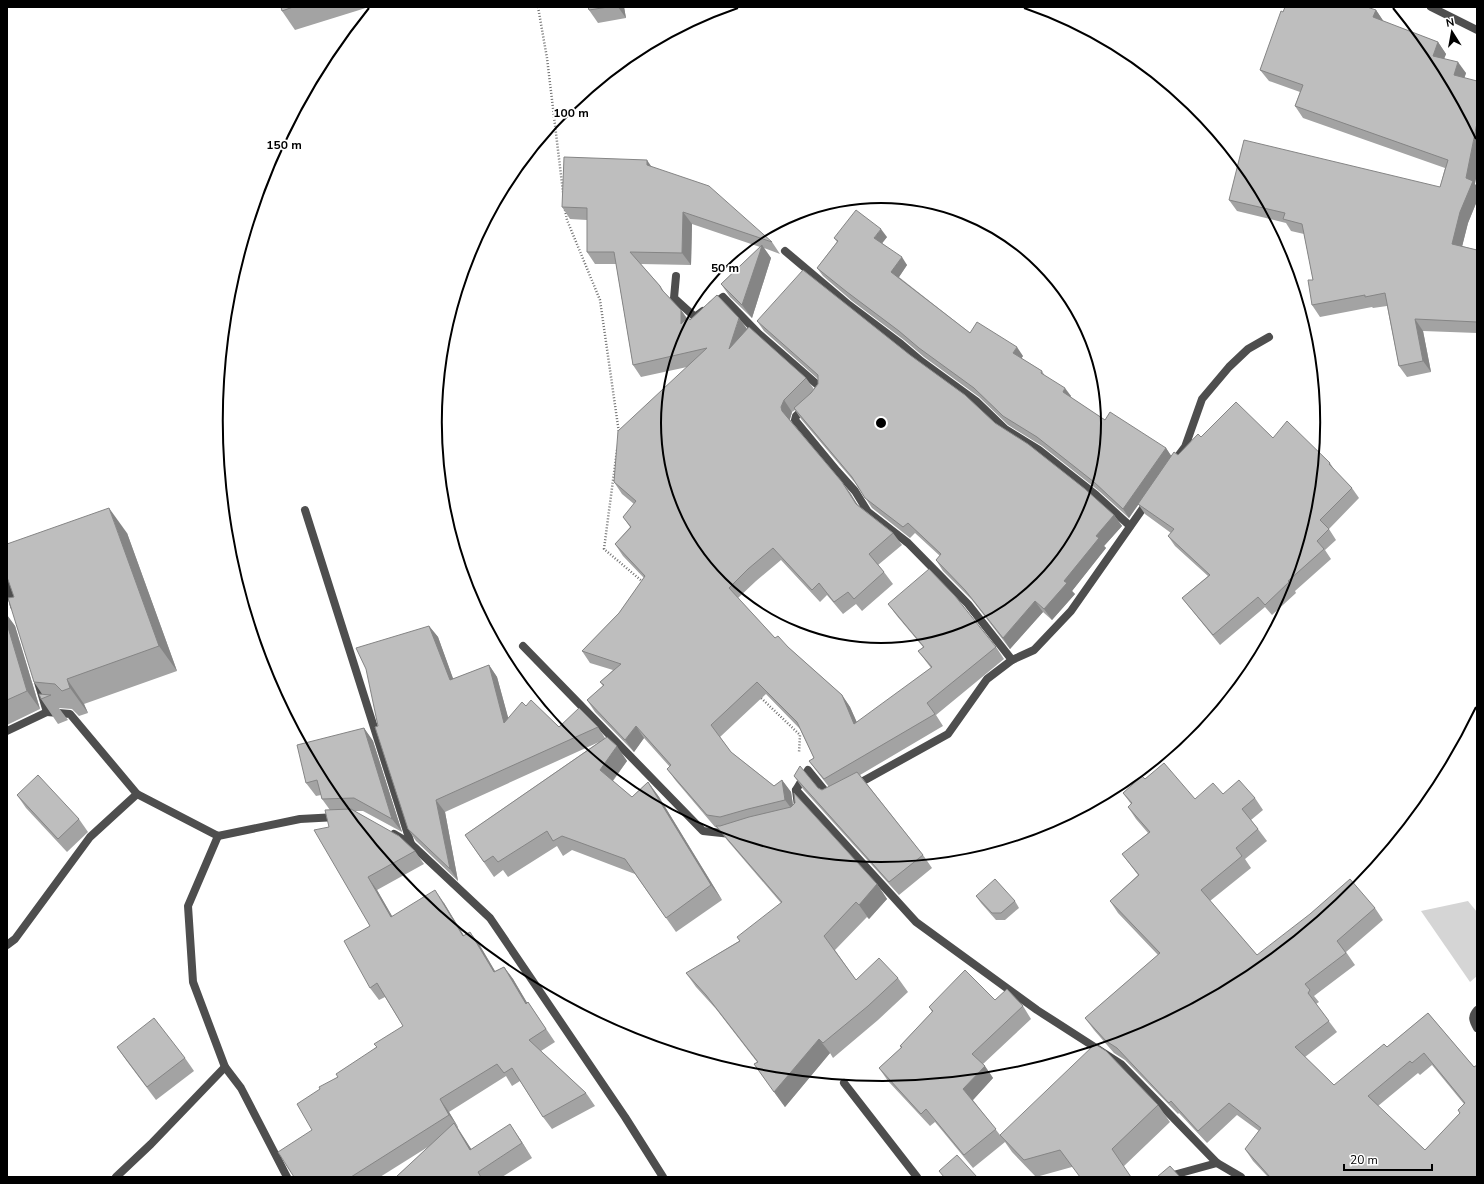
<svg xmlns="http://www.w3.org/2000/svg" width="1484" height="1184" font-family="'Nunito Sans',sans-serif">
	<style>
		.grass { fill: #d5d5d5 }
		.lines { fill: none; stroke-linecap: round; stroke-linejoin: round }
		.path { stroke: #707070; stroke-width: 2.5; stroke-dasharray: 1 2; stroke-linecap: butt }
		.minor { stroke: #4e4e4e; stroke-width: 8 }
		.wall { fill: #a3a3a3; fill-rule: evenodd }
		.shaded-wall { fill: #858585 }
		.building { fill: #bebebe; stroke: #858585; fill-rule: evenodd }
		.ring { fill: none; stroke: #000; stroke-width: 2 }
		.centre { fill: #000; stroke: #fff; stroke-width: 2 }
		.ring-label { font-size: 12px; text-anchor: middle; font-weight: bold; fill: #000; stroke: #fff; stroke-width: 3.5; stroke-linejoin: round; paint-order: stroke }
	</style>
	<rect width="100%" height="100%" fill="#fff"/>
	<path class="grass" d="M1468,901L1477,912V976L1470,982L1421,911Z"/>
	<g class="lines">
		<g class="path">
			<path d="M538,7L547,58L563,192"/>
			<path d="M565,210L567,220L600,300L619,433"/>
			<path d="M617,450L604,549L643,582"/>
			<path d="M759,696L800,735L799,753"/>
		</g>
		<g class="minor">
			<path d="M1431,7L1477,30"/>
			<path d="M785,251L849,305L901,344L921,361L976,401L1005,429L1039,450L1096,495L1130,526"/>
			<path d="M676,276L674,298L695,317L703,311"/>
			<path d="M712,305L723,297L759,334L820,387L821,391L820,393"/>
			<path d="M806,407L796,416L795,420L837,471L855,491L868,512L908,543L968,604L1012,660"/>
			<path d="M1179,455L1185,447L1202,399L1229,367L1248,349L1269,337"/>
			<path d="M305,510L411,844"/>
			<path d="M7,578L14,606"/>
			<path d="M523,646L703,831L731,834"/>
			<path d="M38,682L47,712L70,714L137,794L218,836L300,819L337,817"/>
			<path d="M7,731L47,712"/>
			<path d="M856,785L948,734L987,679L1012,660L1034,650L1071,611L1148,501"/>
			<path d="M796,790L916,922L1037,1010L1121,1064L1217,1163L1241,1177"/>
			<path d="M798,806L796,790L808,770L830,797"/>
			<path d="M394,834L411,844L490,918L625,1117L663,1177"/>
			<path d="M218,836L188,906L193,982L225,1067L241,1088L287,1177"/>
			<path d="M7,945L15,939L90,837L137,794"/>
			<path d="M1477,1010C1471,1017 1473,1021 1477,1028"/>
			<path d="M844,1083L917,1177"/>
			<path d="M116,1177L151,1144L225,1067"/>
			<path d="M1166,1177L1217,1163"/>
		</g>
	</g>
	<g class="wall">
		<path d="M281,7H369L295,30L282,11Z"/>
		<path d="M588,7H624L626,18L598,23L589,10Z"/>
		<path d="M1376,10L1384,22L1438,42L1446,54L1444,58L1466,73L1464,78L1475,184L1477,187V201L1468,223L1462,246L1477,250V333L1423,331L1431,372L1407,377L1399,366L1387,306L1373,308L1372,307L1320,317L1312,305L1313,280L1304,234L1291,231L1286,223L1237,211L1229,200L1440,187L1445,168L1303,118L1295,106L1300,92L1269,81L1260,70L1283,12Z"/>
		<path d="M652,167L772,242L780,254L764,248L771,258L752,318L730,297L721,284L760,247L692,224L691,265L641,264L660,286L665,293L681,310L687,318L690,320L747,329L806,378L814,389L818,384V379L764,331L757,321L995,423L1114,515L1122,526L1104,546L1106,548L1072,591L1075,594L1052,620L1043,612L1010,649L972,600L943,571L936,560L940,556L915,533L910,538L872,508L856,484L801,419L795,410L792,412L790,419V420L842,482L858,505L893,533L902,545L878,565L884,572L893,584L862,611L856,604L843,614L827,595L820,602L781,560L756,581L738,598L775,638L788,647L842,695L850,707L857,723L931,668L918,651L923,647L897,616L888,604L996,647L1004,659L936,715L943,726L860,775L923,855L932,868L899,895L803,789L794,776L822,790L829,787L818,773L809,761L814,758L800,729L766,694L720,737L731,752L774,786L782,780L791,792L793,805L877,884L887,899L869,919L867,917L835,950L856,980L898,978L908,992L878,1020L833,1058L830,1053L785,1107L754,1064L757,1062L716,1009L696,987L686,973L739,941L781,903L727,840L718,828L715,827L676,781L667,769L670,767L644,738L634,752L595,712L587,700L603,686L600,682L613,670L590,663L582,651L619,613L644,578L623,556L615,544L630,527L623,517L634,504L622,494L614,482L687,367L641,377L633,365L616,264H595L587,252V220L570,219L562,207Z"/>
		<path d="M887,237L882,243L907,265L899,277L970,333L1023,356L1021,358L1042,371L1045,376L1071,396L1070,397L1105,420L1166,448L1171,456L1178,455L1201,437L1273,438L1330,463L1336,472L1352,488L1359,498L1329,529L1336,540L1325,550L1331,559L1295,591L1296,593L1272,615L1265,607L1220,645L1190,608L1182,598L1208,576L1175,546L1168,536L1171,533L1145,514L1138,504L1129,518L1099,491L1042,446L1008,425L979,397L924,357L904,340L852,301L823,276L817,268L837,242L834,238Z"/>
		<path d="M127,533L177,671L84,704L88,713L79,716L72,709L59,708L68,720L58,724L41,699L42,694L34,682L14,597Z"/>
		<path d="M7,615L15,626L40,709L7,725Z"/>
		<path d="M429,626L438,637L453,679L489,665L497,677L508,718L526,706L559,727H598L605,738L627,761L613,781L632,797L648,782L659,797L722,900L676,932L635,874L572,850L563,856L557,846L508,877L503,870L494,877L465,835L599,742L445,812L458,881L416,841L408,829L378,726Z"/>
		<path d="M364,728L373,741L402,832L363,811H355L415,851L424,864L377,890L392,916L444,903L464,936L479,944L495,971L504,967L513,979L527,1003L528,1002L555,1042L541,1051L586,1093L595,1106L552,1129L543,1117L520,1081L512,1086L506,1076L449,1112L458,1127V1128L471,1149L520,1139L532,1158L502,1177H396L431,1145L380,1177H294L312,1130L320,1089L338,1077L403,1026L385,997L379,1000L370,988V926L329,827L330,810L322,799L321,795L316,796L306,783Z"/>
		<path d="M1145,779L1195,799L1223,794L1255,798L1263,810L1251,820L1258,829L1267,841L1245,859L1251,868L1210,901L1257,955L1375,908L1383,920L1346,952L1355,965L1314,996L1319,1002L1316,1004L1337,1032L1305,1057L1334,1085L1387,1047L1428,1013L1474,1067L1477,1177H1268L1253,1161L1245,1149L1259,1131L1237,1115L1207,1143L1179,1113L1178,1114L1125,1060L1114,1053L1094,1030L1085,1018L1158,955L1118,913L1110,901L1138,875L1122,854L1148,833L1136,819L1128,807L1131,804L1123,793ZM1432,1065L1464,1104L1460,1113L1425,1150L1378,1106L1418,1073L1420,1075Z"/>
		<path d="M17,795L79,819L88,832L67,852L26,808Z"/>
		<path d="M976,896L1015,901L1019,908L1005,920H996L981,903Z"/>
		<path d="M995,1000L1023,1006L1031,1019L983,1064L993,1078L973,1100L1000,1135L1158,1105L1170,1122L1124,1166L1072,1167L1036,1177L1012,1152L1005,1142L973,1168L935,1122L930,1126L888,1081L879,1068L901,1048L900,1046L932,1012L929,1007Z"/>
		<path d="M117,1047L185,1058L194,1071L156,1100L126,1060Z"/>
	</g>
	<g class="shaded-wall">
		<path d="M618,7H624L626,18Z"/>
		<path d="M1376,10L1384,22L1373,17Z"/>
		<path d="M1438,42L1446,54L1441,67L1433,56Z"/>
		<path d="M1458,62L1466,73L1462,86L1454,75Z"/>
		<path d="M1477,123V174L1475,184L1477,187V201L1468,223L1460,255L1452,244Z"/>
		<path d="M647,160L655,172L647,165Z"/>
		<path d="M683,212L692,224L691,265L682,253Z"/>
		<path d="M881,229L887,237L880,246L874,238Z"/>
		<path d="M762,245L771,258L752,318L742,305Z"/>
		<path d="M902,257L907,265L897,280L891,272Z"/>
		<path d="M681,310L689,322L681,324Z"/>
		<path d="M739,318L748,330L729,349Z"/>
		<path d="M1415,319L1423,331L1431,372L1423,361Z"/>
		<path d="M1017,347L1023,356L1019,362L1013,353Z"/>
		<path d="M1065,388L1071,396L1069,400L1063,392Z"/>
		<path d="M784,400L792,412L790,419L791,423L782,411L781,407Z"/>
		<path d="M1166,448L1172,457L1129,518L1123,509Z"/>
		<path d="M842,482L851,494L864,516L856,504Z"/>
		<path d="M109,508L127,533L177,671L159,646Z"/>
		<path d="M1114,515L1122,526L1104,546L1106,548L1072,591L1075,594L1052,620L1044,609L1096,536Z"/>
		<path d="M1035,601L1043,612L1010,649L1003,638Z"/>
		<path d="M7,615L15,626L40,709L27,691L7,624Z"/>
		<path d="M429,626L438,637L458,692L450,680Z"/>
		<path d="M489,665L497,677L513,735L504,723Z"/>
		<path d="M67,679L84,704L88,713L70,688Z"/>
		<path d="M842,695L850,707L863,736L854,724Z"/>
		<path d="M636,726L644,738L634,752L625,740Z"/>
		<path d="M364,728L373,741L402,832L392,819Z"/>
		<path d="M617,746L627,761L610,784L600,770Z"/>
		<path d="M782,780L791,792L794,812L785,800Z"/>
		<path d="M648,782L659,797L722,900L711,885Z"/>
		<path d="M436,800L445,812L458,881L450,869Z"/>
		<path d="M368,877L377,890L400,930L391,917Z"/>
		<path d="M877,884L887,899L869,919L859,905Z"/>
		<path d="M435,890L444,903L472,949L463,936Z"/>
		<path d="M470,932L479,944L503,985L494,972Z"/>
		<path d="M504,967L513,979L535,1016L526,1004Z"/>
		<path d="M819,1039L830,1053L785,1107L774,1092Z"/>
		<path d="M985,1066L993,1078L972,1101L963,1089Z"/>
		<path d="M440,1099L449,1112L458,1127L449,1115Z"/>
		<path d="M454,1123L464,1138L481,1164L470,1150Z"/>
		<path d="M510,1124L520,1139L532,1158L522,1143Z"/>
	</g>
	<g class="building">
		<path d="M281,7H293L282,11Z"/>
		<path d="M588,7H608L589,10Z"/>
		<path d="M1285,7H1367L1376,10L1373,17L1438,42L1433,56L1458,62L1454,75L1477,81V123L1466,178L1473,181L1460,212L1452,244L1477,250V322L1415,319L1423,361L1399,366L1385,293L1365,297V295L1312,305L1308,280H1313L1302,224L1283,219L1285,213L1229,200L1244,140L1440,187L1448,160L1295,106L1303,85L1260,70L1281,11L1283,12Z"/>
		<path d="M564,157L647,160V165L709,186L772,242L683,212L682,253L630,252L660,286L662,290L681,310V324L688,317L690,320L717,295L739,318L729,349L749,327L806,378L784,400L781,407L782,411L842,482L856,504L893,533L869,554L884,572L854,599L848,592L834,602L819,583L812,590L773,548L748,569L729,588L775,638L778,636L788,647L842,695L854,724L932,667L918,651L924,647L888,604L929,569L955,596L996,647L927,703L935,714L824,779L809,761L814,758L797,722L757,682L711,725L731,752L774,786L782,780L785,800L748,809L720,817L707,815L667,769L671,765L636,726L625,740L587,700L604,685L600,682L621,664L582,651L619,613L645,576L615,544L631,527L623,517L636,501L614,482L618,431L707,348L633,365L614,252H587V208L562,207Z"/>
		<path d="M856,210L881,229L874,238L902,257L891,272L970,333L977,322L1017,347L1013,353L1042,371L1041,373L1065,388L1063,392L1105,420L1110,412L1166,448L1123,509L1094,482L1037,437L1003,416L974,388L919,348L899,331L847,292L817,268L838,241L834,238Z"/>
		<path d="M762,245L760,252L742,305L721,284Z"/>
		<path d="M803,270L910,355L965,395L995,423L1028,444L1085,489L1114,515L1096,536L1099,538L1064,581L1067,583L1044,609L1035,601L1003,638L965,590L936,560L941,554L908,523L903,527L865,498L852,477L794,408L811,393L818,384V375L757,321Z"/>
		<path d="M1236,402L1273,438L1287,421L1330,463L1329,464L1352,488L1320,520L1329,529L1317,541L1324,549L1288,581L1289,582L1265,605L1258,597L1213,635L1182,598L1210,575L1168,536L1174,529L1138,504L1174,452L1178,455L1198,434L1201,437Z"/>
		<path d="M109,508L159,646L67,679L70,688L62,691L55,684L34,682L8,598L14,597L7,577V544Z"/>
		<path d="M7,624L27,691L7,700Z"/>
		<path d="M429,626L450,680L489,665L504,723L522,702L526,706L531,700L559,727L579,708L598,727L436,800L450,869L408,829L375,727L378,726L366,669L356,648Z"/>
		<path d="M39,694L51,695L41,699Z"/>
		<path d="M364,728L392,819L354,798L322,799L317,780L306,783L297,745Z"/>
		<path d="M607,737L617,746L600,770L632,797L648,782L711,885L666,918L625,859L562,836L553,841L547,831L498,862L493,856L484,862L465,835Z"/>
		<path d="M1164,763L1195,799L1213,783L1223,794L1239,780L1255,798L1242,809L1258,829L1236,848L1242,856L1201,890L1257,955L1310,914L1350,879L1375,908L1337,941L1346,953L1305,984L1310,990L1308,993L1329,1021L1295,1047L1334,1085L1384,1044L1387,1047L1428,1013L1474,1067L1477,1065V1177H1270L1245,1149L1261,1128L1229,1103L1198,1131L1171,1101L1169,1103L1117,1048L1106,1041L1085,1018L1160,953L1110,901L1139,875L1122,854L1150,832L1128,807L1132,803L1123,793L1142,776L1145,779ZM1424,1053L1465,1103L1458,1110L1460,1113L1425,1150L1368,1096L1410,1061L1412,1063Z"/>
		<path d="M800,766L818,788L822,790L857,772L923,855L889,882L794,776Z"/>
		<path d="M38,775L79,819L58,839L17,795Z"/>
		<path d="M794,793L877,884L859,905L856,902L824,936L856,980L879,958L898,978L868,1006L823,1043L819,1039L774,1092L754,1064L758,1062L706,995L686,973L740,941L737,937L782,902L716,826H720L749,817L791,807L795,803Z"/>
		<path d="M351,809L399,836L415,851L368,877L391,917L435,890L463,936L470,932L494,972L504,967L526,1004L528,1002L546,1029L529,1040L586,1093L543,1117L512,1068L504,1073L497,1064L440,1099L449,1115L351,1177H294L278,1152L312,1130L297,1104L320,1089L319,1087L338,1077L336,1074L377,1047L374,1044L403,1026L377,983L370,988L344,941L370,926L314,830L329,827L325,810Z"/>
		<path d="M995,879L1015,901L1001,913H992L976,896Z"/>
		<path d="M965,970L995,1000L1007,989L1023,1006L972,1054L985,1066L963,1089L996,1129L964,1155L926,1109L921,1114L879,1068L902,1047L900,1046L933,1011L929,1007Z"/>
		<path d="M154,1018L185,1058L147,1087L117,1047Z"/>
		<path d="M1095,1044L1106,1051L1158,1105L1112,1149L1131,1177H1080L1060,1150L1024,1160L1000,1135Z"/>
		<path d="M454,1123L470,1150L510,1124L522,1143L478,1172L481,1177H396Z"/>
		<path d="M957,1155L977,1177H944L939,1171Z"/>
		<path d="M1170,1166L1180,1177H1157Z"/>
	</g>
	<g class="ring">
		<circle cx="881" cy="423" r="220"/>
		<path d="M1024 8A439 439 0 1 1 738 8"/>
		<path d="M1476 707A659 659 0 1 1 369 8M1393 8A659 659 0 0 1 1476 139"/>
	</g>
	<circle cx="881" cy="423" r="6" class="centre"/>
	<g class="ring-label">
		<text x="571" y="117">100 m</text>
		<text x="284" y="149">150 m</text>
		<text x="725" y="272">50 m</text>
	</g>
	<rect width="1484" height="1184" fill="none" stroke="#000000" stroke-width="16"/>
	<g transform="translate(1452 32) rotate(349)" stroke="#ffffff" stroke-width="3" paint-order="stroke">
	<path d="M0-3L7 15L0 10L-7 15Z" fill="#000000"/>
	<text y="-6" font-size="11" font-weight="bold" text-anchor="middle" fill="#000000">N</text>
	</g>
	<path d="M1344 1164v6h88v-6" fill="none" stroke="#000000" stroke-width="2"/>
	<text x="1350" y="1164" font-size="12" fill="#000000" stroke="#ffffff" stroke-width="3" paint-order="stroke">20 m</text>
</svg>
